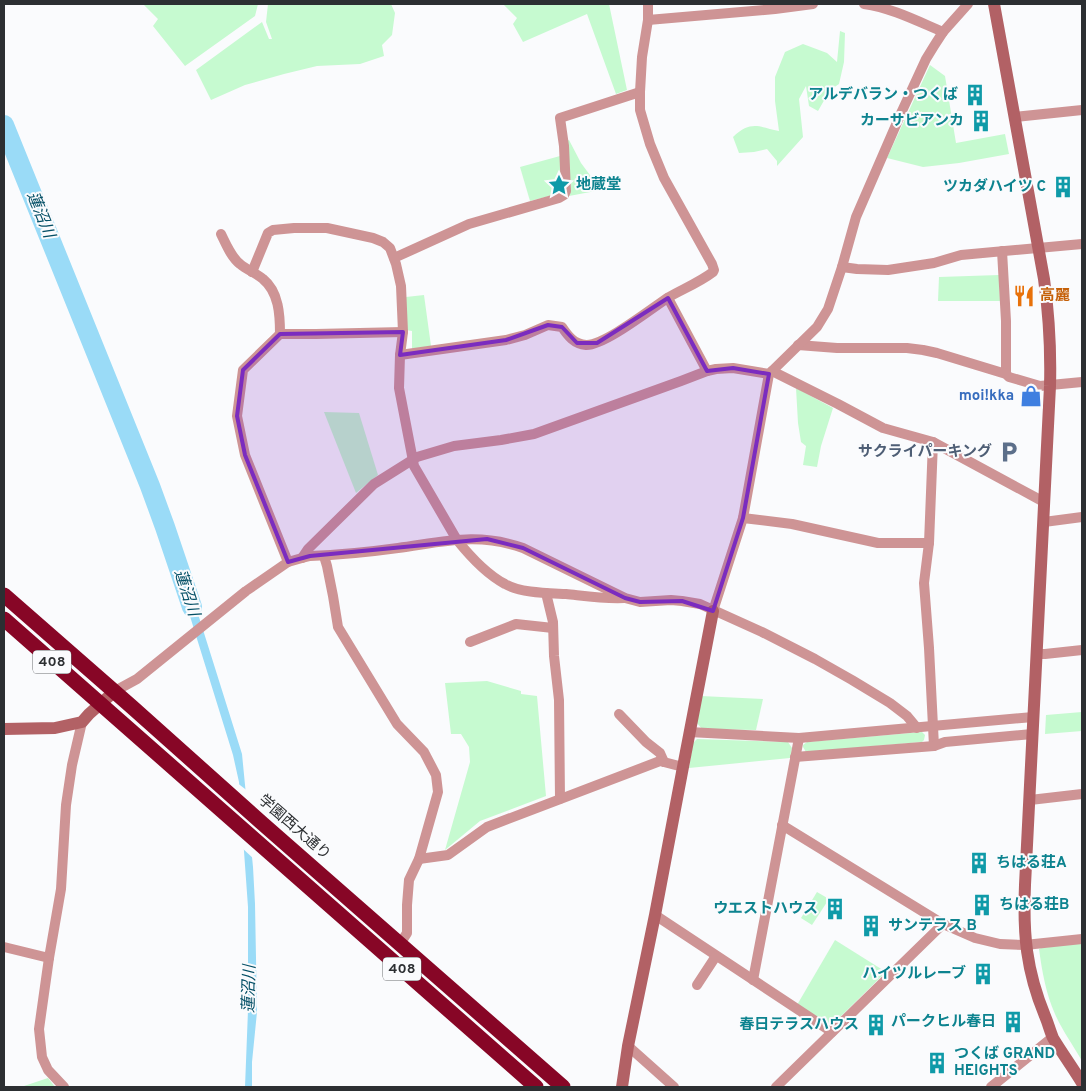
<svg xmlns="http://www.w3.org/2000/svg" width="1086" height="1091" font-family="Overpass,'Noto Sans JP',sans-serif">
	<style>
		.green { fill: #c6fad0 }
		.water { fill: #9adbf7 }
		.pier { fill: #fafbfd }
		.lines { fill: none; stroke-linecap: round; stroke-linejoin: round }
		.river { stroke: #9adbf7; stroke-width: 20 }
		.street { stroke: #ce9495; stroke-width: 10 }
		.secondary { stroke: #b26165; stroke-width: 12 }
		.highway { stroke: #870626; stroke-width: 15 }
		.marked { fill: #7b2cbf; fill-opacity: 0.2; stroke: #7b2cbf; stroke-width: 4; stroke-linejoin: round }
		.labels { text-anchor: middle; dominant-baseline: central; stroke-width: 4; stroke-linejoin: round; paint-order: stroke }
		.shield { fill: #fafbfd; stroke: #6a6c6f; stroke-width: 1 }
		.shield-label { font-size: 14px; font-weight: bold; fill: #2c2f32 }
		.culture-label { font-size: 15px; font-weight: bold; fill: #0d838f; stroke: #fafbfd; text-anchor: end }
		.food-label { font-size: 15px; font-weight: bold; fill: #c56008; stroke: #fafbfd; text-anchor: start }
		.shop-label { font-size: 15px; font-weight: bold; fill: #366cbe; stroke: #fafbfd; text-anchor: end }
		.service-label { font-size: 15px; font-weight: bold; fill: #4e5e75; stroke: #fafbfd; text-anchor: end }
		.street-label { font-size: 15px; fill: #2c2f32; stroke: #fafbfd }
		.water-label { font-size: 16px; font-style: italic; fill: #034f66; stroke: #fafbfd }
	</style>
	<rect width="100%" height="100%" fill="#fafbfd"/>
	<g class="green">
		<path d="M147,4H258L255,16L185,66L153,26L158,19L144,5Z"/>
		<path d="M268,4H391L395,13L392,35L382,45L384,56L360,64L317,66L284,74L245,85L211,100L196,70L262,22L269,39H272L266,22Z"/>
		<path d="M503,4H609L627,90L616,94L587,14L523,42L513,24L517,18Z"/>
		<path d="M840,31L845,33L844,62L839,84L830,90L818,111L809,106L806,86L799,99L803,137L777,166V161L767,149L754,152L739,153L733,137C751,120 759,127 779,131L775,101V77L785,52L803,44L827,53L837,62Z"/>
		<path d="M930,65L945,76L956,143L1005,134L1009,154L959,163L923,167L887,158Z"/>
		<path d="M569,140L581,163L601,190L569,196L571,186L566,141Z"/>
		<path d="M560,156L562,191L557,194L530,201L520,167Z"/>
		<path d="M999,275L1000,301H938L939,277Z"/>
		<path d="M424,295L431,346L412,349V331L406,330V297Z"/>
		<path d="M796,388L833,408L821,446L817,467L803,465L806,446L801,442L798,423Z"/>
		<path d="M324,412L359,413L378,475L356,493Z"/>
		<path d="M487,681L521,691V694L537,696L546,796L480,821L445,850L470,762L469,747L461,734H451L445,683Z"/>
		<path d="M701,696L763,699L756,730L702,729L697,723Z"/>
		<path d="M1082,712V731L1045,734L1046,715Z"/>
		<path d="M922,732L925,735L924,740L922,742L806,752L803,747V745L807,742Z"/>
		<path d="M697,739L788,742L792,748L790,758L689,768L693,743Z"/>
		<path d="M817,892L829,899L812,925L801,918Z"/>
		<path d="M835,940L886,972L834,1023H826L797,1005Z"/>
		<path d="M1082,943V1061C1073,1045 1062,1030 1055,1014C1046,994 1042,971 1039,949L1041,948Z"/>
		<path d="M48,1078L55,1087H21Z"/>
	</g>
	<path class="water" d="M188,582L242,754L253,867L255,904L257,1012L252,1062V1087H245L248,1010V907L239,782L233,755L180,584Z"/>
	<path class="pier" d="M236,782L249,792L255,860L241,847Z"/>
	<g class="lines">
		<path class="river" d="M4,125L150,486L165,527L192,607"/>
		<g class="street">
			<path d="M864,4C892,8 917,21 943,32"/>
			<path d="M648,20L775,9L813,4"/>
			<path d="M1015,117L1082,110"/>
			<path d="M221,234C226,244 231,257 240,264C247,270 256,273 263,279C279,292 280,315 280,334"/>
			<path d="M1002,251L1006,321V374"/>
			<path d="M394,258L469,224L559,198L564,195L566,191L564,146L560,118L640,92"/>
			<path d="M842,267L857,269L888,270L934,263L961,255L1082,244"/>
			<path d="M252,272L268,233L273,230L294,228H327L373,238L383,242L390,248L396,264L401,286L403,332L400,355L399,388L414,466L457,540C469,555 488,575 505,584C521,593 547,593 566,594C585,596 604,599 624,598"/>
			<path d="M668,298L707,371"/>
			<path d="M798,345L837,348H907L923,350L937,353L1006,374L1009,377L1040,386L1082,382"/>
			<path d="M400,355L506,340L525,335L548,325L562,327C568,336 574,344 586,345C604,346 652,308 669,297C683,289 700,282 713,272L714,270L712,264L664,178L650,144L640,110V92L642,57L648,20V4"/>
			<path d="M772,371L838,404L883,428L933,442L1044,502"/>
			<path d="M933,442L929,543L924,583L929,648L934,746"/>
			<path d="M743,518L792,524L878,543H929"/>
			<path d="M1044,522L1082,517"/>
			<path d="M324,556L327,566L333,596L338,627L397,724L424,752L436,775L438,792L419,859L409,880L407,905V933L400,944"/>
			<path d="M302,558L308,549L374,484L417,457L454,446L501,440L534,434L681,381L707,371L716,369L733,368L769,374"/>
			<path d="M288,562L245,455L237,416L243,370L280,334H316L403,332"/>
			<path d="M546,593L553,622L554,656L559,700L560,799"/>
			<path d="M713,611L743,518L769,374L817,327L828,309L842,267L856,217L902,111L926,59L934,46L943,32L968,4"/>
			<path d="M470,642L516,624L553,628"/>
			<path d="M1036,654H1045L1082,650"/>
			<path d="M115,691L137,679L246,591L288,562L302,558L310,556C340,555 369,552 398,548C443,542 478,532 523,548L625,598L640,602L671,600L682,601L700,604L762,632L815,659L852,680L890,703L907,716L917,728"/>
			<path d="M619,714L646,742L660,753L664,762"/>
			<path d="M689,732L799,738L1033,717"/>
			<path d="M795,757L934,746L945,742L1032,734"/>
			<path d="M1030,800L1082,794"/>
			<path d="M782,825L943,924L975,938L1000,944L1025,945L1082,939"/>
			<path d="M419,859L448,855L487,827L660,761L683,767"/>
			<path d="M655,915L832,1032"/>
			<path d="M4,947L49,958"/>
			<path d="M753,980L799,738"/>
			<path d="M697,985L716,956"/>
			<path d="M628,1046L674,1087"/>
			<path d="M64,1087L48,1070L42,1057L39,1029L49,958L61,889L66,805L72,765L82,722"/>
			<path d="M776,1087L943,924"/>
			<path d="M991,1087L1053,1037"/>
		</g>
		<g class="secondary">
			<path d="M994,4L1044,279C1049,315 1051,350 1050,386L1025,885C1023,934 1026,970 1045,1016C1048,1023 1050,1031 1053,1038C1062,1053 1073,1068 1082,1083"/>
			<path d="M4,729L55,728L82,722L89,714L115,691"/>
			<path d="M622,1087L628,1046L655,915L683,767L713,611"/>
		</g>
		<g class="highway">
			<path d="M4,595L132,707L263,824L563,1087"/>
			<path d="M4,619L536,1087"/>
		</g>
	</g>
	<path class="marked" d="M668,298L707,371L733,368L769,374L743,518L713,611L682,601L640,602L625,598L523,548L487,539L310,556L288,562L245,455L237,416L243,370L280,334L403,332L400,355L506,340L548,325L562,327L577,343H597Z"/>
	<defs>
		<g id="building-bare" transform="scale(1.725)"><path d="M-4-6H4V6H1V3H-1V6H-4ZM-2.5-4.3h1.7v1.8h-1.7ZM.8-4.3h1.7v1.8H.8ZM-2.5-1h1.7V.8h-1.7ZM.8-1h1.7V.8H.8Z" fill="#0f9aa8" stroke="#fafbfd" stroke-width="2.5" paint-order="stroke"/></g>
		<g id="sight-bare" transform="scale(1.725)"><path d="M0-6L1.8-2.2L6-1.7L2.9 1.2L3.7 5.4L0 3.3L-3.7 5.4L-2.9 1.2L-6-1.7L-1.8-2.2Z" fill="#0f9aa8" stroke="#fafbfd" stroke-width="2.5" paint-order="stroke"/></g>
		<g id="restaurant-bare" transform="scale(1.725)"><path d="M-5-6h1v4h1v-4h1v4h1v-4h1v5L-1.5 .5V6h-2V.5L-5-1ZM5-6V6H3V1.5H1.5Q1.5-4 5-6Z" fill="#e8710a" stroke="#fafbfd" stroke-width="2.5" paint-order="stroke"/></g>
		<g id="shop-bare" transform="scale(1.725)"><path d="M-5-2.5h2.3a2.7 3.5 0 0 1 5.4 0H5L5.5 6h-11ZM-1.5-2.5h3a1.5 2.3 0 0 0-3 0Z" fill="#3f7fe0" stroke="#fafbfd" stroke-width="2.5" paint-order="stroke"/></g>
		<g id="parking-bare" transform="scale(1.725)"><path d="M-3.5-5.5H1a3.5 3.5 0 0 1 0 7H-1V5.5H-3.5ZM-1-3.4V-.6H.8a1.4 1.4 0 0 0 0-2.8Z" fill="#5c6f8a" stroke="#fafbfd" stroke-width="2.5" paint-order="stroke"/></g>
	</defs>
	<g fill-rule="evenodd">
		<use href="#building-bare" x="975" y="95"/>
		<use href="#building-bare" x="981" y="121"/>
		<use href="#sight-bare" x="559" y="185"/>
		<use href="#building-bare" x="1063" y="187"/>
		<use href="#restaurant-bare" x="1024" y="296"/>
		<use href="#shop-bare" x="1031" y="396"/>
		<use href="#parking-bare" x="1009" y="452"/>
		<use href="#building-bare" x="979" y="863"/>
		<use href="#building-bare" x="982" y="905"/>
		<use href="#building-bare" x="835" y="909"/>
		<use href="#building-bare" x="871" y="926"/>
		<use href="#building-bare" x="983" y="974"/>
		<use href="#building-bare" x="1013" y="1022"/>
		<use href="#building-bare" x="876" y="1025"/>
		<use href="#building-bare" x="937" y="1063"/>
	</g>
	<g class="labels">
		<g class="shield">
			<rect x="33" y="650.5" width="38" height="23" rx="4"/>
			<rect x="383" y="957.5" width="38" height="23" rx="4"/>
		</g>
		<g class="shield-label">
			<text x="52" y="662">408</text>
			<text x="402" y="969">408</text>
		</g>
		<g class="culture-label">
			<text x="958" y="95">アルデバラン・つくば</text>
			<text x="964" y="121">カーサビアンカ</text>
			<text x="576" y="185" text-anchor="start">地蔵堂</text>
			<text x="1046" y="187">ツカダハイツ C</text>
			<text x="996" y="863" text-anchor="start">ちはる荘A</text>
			<text x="999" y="905" text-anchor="start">ちはる荘B</text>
			<text x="818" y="909">ウエストハウス</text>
			<text x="888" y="926" text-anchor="start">サンテラス B</text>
			<text x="966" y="974">ハイツルレーブ</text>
			<text x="996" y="1022">パークヒル春日</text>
			<text x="859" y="1025">春日テラスハウス</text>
			<text x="954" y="1054" text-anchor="start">つくば GRAND<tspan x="954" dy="17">HEIGHTS</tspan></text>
		</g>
		<g class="food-label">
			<text x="1040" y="296">高麗</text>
		</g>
		<g class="shop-label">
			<text x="1014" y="396">moi!kka</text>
		</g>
		<g class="service-label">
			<text x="992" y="452">サクライパーキング</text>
		</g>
		<g class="street-label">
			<text transform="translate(294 828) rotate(41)">学園西大通り</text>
		</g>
		<g class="water-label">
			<text transform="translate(40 215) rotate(68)">蓮沼川</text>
			<text transform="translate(186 593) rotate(72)">蓮沼川</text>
			<text transform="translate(250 989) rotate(-89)">蓮沼川</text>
		</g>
	</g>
	<rect width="1086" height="1091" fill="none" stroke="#2c2f32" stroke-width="10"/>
</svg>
